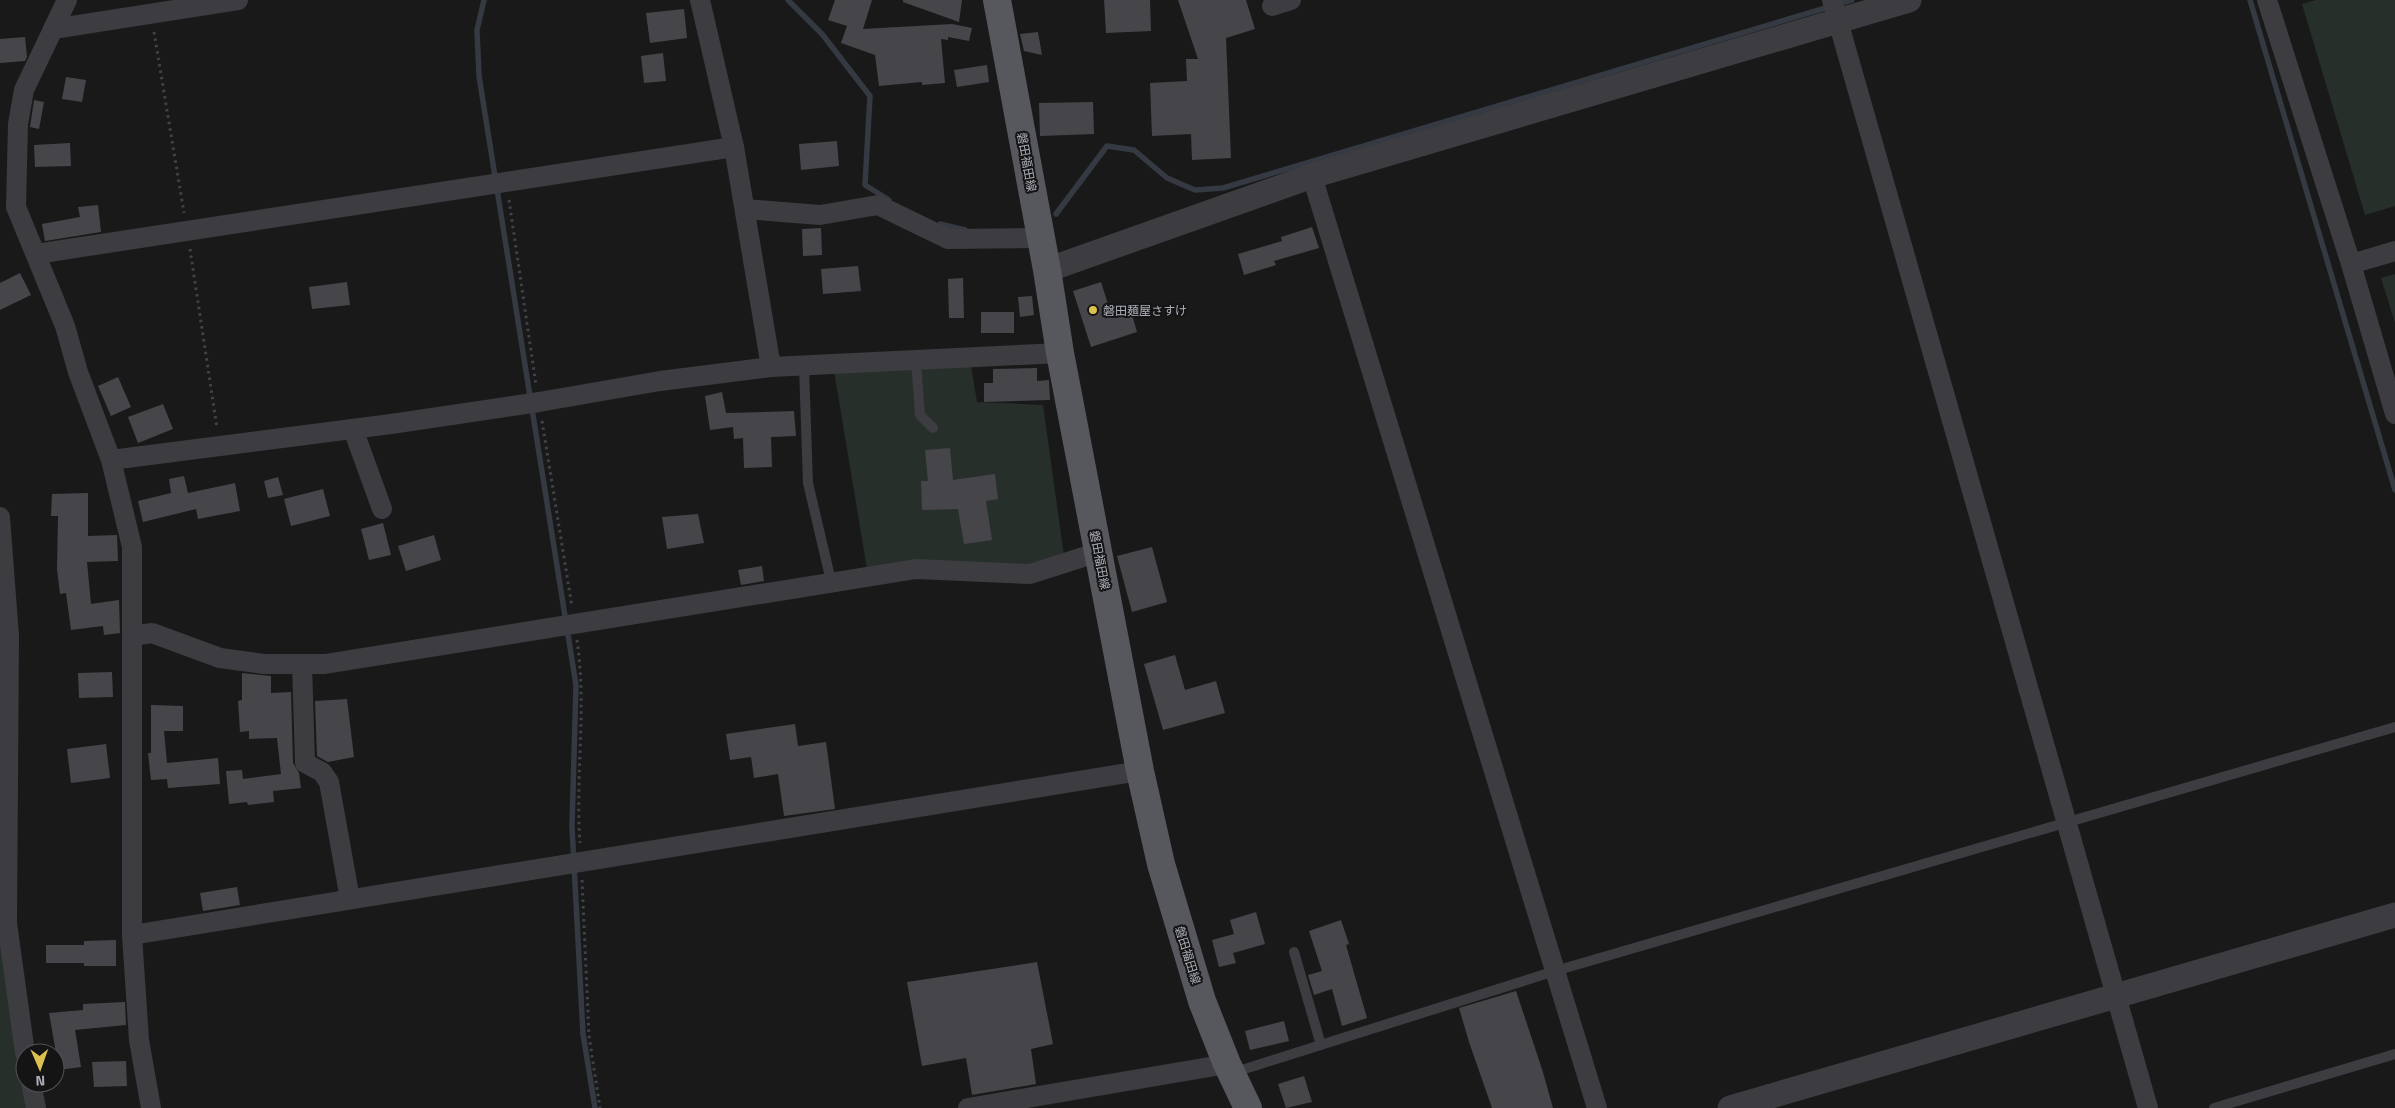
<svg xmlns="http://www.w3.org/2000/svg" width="2395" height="1108" font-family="'Titillium Web','Noto Sans JP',sans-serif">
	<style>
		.green { fill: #272f2a }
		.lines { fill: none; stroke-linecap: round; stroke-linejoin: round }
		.stream { stroke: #343942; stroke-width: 5.5 }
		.building { fill: #46464a }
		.path { stroke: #424348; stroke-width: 3; stroke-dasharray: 2.5 4; stroke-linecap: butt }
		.service { stroke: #3c3c41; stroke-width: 10 }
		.minor { stroke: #3c3c41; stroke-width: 20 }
		.tertiary { stroke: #3c3c41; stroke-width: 25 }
		.primary { stroke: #57575e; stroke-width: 28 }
		.poi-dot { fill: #dcc14f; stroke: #141415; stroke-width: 2 }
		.labels { text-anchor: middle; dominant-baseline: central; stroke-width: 4; stroke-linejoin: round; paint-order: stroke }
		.street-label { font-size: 12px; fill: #adafb8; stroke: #141415 }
		.poi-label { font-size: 12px; fill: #adafb8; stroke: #141415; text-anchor: start }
	</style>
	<rect width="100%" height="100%" fill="#19191a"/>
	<g class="green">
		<path d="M2316,0H2395V206L2365,215L2302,4Z"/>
		<path d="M2395,274V323L2381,278Z"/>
		<path d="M833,365L971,366L977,402L1043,405L1065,563L868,575Z"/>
		<path d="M0,556L8,781L25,1083L42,1108H0Z"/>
	</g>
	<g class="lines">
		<g class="stream">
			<path d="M484,0L477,30L479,76L576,685L572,827L583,1034L595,1108"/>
			<path d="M788,0L822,34L870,96L865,185L889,200"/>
			<path d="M2250,0L2395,490"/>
			<path d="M1056,214L1107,146L1134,150L1167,178L1195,190L1223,188L1852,0"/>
			<path d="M940,224L965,230"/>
		</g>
	</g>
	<g class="building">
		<path d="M835,0H872L863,29L952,24L972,28L969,41L948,37V40L941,39L945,83L922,85V82L879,86L875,55L841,43L847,26L828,20Z"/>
		<path d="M903,0H962L959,22L903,2Z"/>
		<path d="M1104,0H1150L1151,31L1106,33Z"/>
		<path d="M1178,0H1246L1255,29L1226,38L1231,158L1192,160L1191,134L1152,136L1150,83L1187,81L1186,59H1198Z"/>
		<path d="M684,9L687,38L650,43L646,13Z"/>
		<path d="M1038,32L1042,55L1024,51L1020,34Z"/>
		<path d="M25,37L27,57L25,61L0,63V39Z"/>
		<path d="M663,53L666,81L644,83L641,56Z"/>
		<path d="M987,65L989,82L957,87L954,70Z"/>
		<path d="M66,77L86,80L82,102L62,99Z"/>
		<path d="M34,100L44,102L39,129L30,127Z"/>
		<path d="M1093,102L1094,134L1040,136L1039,103Z"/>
		<path d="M837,141L839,166L801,170L799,144Z"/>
		<path d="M70,143L71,166L35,167L34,145Z"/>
		<path d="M98,205L101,232L45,241L42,224L80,217L78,207Z"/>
		<path d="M1312,227L1319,248L1274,261L1276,265L1244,275L1238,254L1282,241L1281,237Z"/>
		<path d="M821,228L822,255L803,256L802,229Z"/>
		<path d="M858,266L861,291L823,294L821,269Z"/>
		<path d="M20,273L31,295L0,310V283Z"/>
		<path d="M963,278L964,318H949L948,279Z"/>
		<path d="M347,282L350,305L312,309L309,287Z"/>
		<path d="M1101,282L1112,317L1131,311L1137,332L1091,347L1073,291Z"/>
		<path d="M1032,296L1034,315L1020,317L1018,297Z"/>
		<rect x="981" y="312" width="33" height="21"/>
		<path d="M1037,368V381L1049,380L1050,400L984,402V383H993V369Z"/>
		<path d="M118,377L131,407L111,416L98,386Z"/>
		<path d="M722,392L726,413L794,411L796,436L771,437L772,467L744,468L743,438L734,439L733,427L710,430L705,396Z"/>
		<path d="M163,404L173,429L138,443L128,417Z"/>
		<path d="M950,448L953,480L995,474L998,499L986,501L992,540L964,544L958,509L922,510L921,481H928L925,450Z"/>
		<path d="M184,476L188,493L235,483L240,511L198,519L196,509L143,522L138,501L171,493L169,479Z"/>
		<path d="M278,477L283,495L268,498L264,481Z"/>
		<path d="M323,489L330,516L291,526L284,499Z"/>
		<path d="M88,493V536L117,535L118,561L87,562L91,604L119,600L120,633L104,635L103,626L71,630L66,593L60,594L57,569L58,516H51L52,494Z"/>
		<path d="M698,514L704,543L667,549L662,517Z"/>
		<path d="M383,523L391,555L369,560L361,529Z"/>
		<path d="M434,535L441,560L406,571L398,546Z"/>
		<path d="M1152,547L1167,602L1132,612L1117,556Z"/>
		<path d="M762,566L764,581L741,585L738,570Z"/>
		<path d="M1175,655L1185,690L1216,681L1225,713L1163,730L1144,664Z"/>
		<path d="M112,672L113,697L79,698L78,673Z"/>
		<path d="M242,673L271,676V693L291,692L293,763L299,773L301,788L273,791L274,802L248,805L247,802L229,804L226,771L242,770L243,779L281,774L277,738L249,739V731L240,732L238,701L242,700Z"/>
		<path d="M347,699L354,757L328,762L317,756L315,701Z"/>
		<path d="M151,705L183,706V731H164L167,763L218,758L220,784L168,788L167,779L151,780L148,753H151Z"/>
		<path d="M795,724L798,746L826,742L835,809L784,816L778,774L754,778L751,757L730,760L726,734Z"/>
		<path d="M106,744L110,778L71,783L67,749Z"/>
		<path d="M237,887L240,905L203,911L200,893Z"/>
		<path d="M1256,912L1265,944L1233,953L1236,963L1219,967L1212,940L1234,934L1230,920Z"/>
		<path d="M1341,920L1349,944L1346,945L1367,1018L1342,1026L1332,989L1314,995L1308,975L1322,971L1309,931Z"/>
		<path d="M116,940V966H84V963H46V945H84V941Z"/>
		<path d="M1037,962L1053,1044L1031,1049L1036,1084L972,1095L966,1058L922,1066L907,982Z"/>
		<path d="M1516,991L1542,1069L1553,1108H1492L1469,1042L1459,1008Z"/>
		<path d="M125,1002L126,1025L75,1030L81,1067L59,1070L49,1013L83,1010V1004Z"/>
		<path d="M1284,1021L1289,1041L1250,1050L1245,1031Z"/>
		<path d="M126,1061L127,1086L94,1087L92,1062Z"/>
		<path d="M1304,1076L1312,1102L1286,1108L1278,1084Z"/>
	</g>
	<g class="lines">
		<g class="path">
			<path d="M154,32L184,213"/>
			<path d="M509,200L536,385"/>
			<path d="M190,249L217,428"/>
			<path d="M542,421L572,607"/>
			<path d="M577,640C587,708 575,776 580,843"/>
			<path d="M582,880L589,1036L600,1108"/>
		</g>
		<g class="service">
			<path d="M916,361L920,415L933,428"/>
			<path d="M804,367L808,483L831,581"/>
			<path d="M1294,952L1321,1045"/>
			<path d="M1232,1073L1555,971L2395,727"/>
			<path d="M2214,1108L2395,1054"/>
		</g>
		<g class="minor">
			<path d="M67,0L24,90L18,124L16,207L65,326L78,372L111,460L132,547V935L139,1040L151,1108"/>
			<path d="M700,0L734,147L771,367"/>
			<path d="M1832,0L2148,1108"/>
			<path d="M2267,0L2351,264L2395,414"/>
			<path d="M1272,6L1291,0"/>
			<path d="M53,29L238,0"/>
			<path d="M1312,176L1597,1108"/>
			<path d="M745,209L820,215L878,205L948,239L1041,238"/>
			<path d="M36,254L734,147"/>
			<path d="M2351,264L2395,251"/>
			<path d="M353,429L382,509"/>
			<path d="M111,460L391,424L539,402L660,381L771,367L1060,353"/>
			<path d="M0,517L9,636L7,923L25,1053"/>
			<path d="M132,636L152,633L220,658L264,664H325L916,569L1030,574L1099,552"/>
			<path d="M302,664L305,763L322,772L329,782L350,899"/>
			<path d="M132,935L1140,771"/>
			<path d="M31,1083L36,1108"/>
			<path d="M968,1108L1227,1064"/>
		</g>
		<g class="tertiary">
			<path d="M1047,270L1312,176L1909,0"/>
			<path d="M1730,1108L2395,915"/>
		</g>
		<path class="primary" d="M997,0L1047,270L1060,353L1140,771L1161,864L1202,1001L1227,1064L1248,1108"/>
	</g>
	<circle class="poi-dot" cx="1093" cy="310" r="5"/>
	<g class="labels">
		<g class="street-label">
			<text transform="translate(1027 162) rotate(80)">磐田福田線</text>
			<text transform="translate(1100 560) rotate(79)">磐田福田線</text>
			<text transform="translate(1188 955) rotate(73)">磐田福田線</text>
		</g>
		<g class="poi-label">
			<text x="1103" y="310">磐田麺屋さすけ</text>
		</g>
	</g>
	<g transform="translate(40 1068) rotate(178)"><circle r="24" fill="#141415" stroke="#515256"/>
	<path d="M0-4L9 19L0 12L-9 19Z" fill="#dcc14f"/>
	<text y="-8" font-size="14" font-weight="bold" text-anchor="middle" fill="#adafb8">N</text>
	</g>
</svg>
